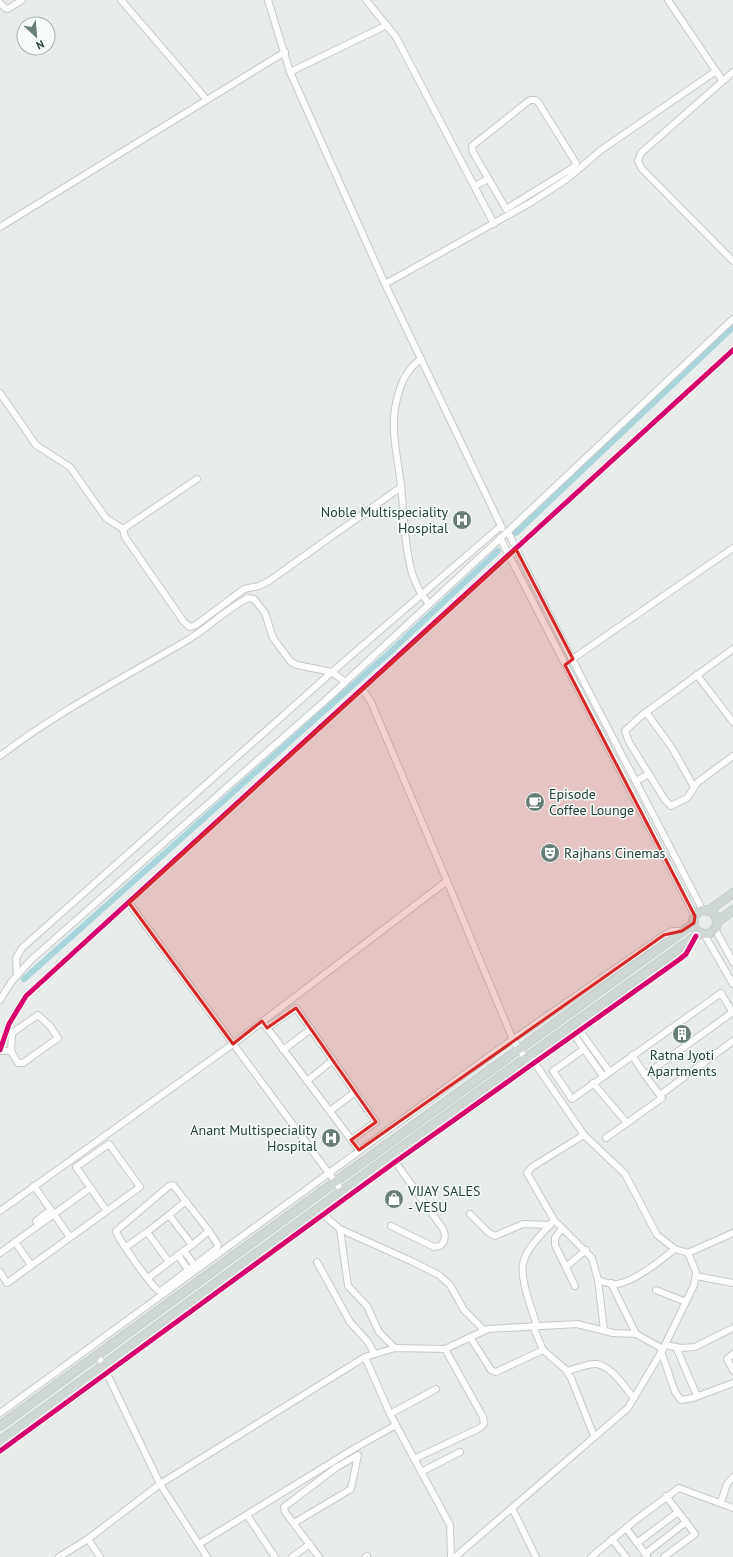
<svg xmlns="http://www.w3.org/2000/svg" width="733" height="1557" font-family="'PT Sans',sans-serif">
	<style>
		.lines { fill: none; stroke-linecap: round; stroke-linejoin: round }
		.canal { stroke: #a9d4db; stroke-width: 6 }
		.minor-casing { stroke: #c5cac8; stroke-width: 8 }
		.major-casing { stroke: #c3ccc9; stroke-width: 10 }
		.minor { stroke: #fcfcfc; stroke-width: 6 }
		.major { stroke: #cfd7d5; stroke-width: 8 }
		.cycleway-casing { stroke: #f7fbf9; stroke-width: 8 }
		.cycleway { stroke: #d6006c; stroke-width: 5 }
		.marked { fill: #d62828; fill-opacity: 0.2; stroke: #d62828; stroke-width: 3; stroke-linejoin: round }
		.labels { text-anchor: middle; dominant-baseline: central; stroke-width: 3; stroke-linejoin: round; paint-order: stroke }
		.poi-label { font-size: 14px; fill: #24423a; stroke: #f7fbf9; text-anchor: start }
	</style>
	<rect width="100%" height="100%" fill="#e8edeb"/>
	<g class="lines">
		<g class="canal">
			<path d="M516,533L733,327"/>
			<path d="M24,979L389,653L498,551"/>
		</g>
		<g class="minor-casing">
			<g id="minor">
				<path d="M121,0L207,100"/>
				<path d="M268,0L290,72L385,284L502,528"/>
				<path d="M366,0L396,37L494,224"/>
				<path d="M668,0L722,80"/>
				<path d="M0,3L5,8L8,9L22,0"/>
				<path d="M290,72L387,25"/>
				<path d="M733,72L641,153L638,161L642,169L733,261"/>
				<path d="M530,100H535L538,102L576,163L574,167L506,209L473,152L472,146Z"/>
				<path d="M475,186L488,179"/>
				<path d="M0,227L285,52"/>
				<path d="M385,284L530,203L567,179L601,150L716,71"/>
				<path d="M421,359C404,371 399,388 395,408C391,433 398,460 401,485C404,514 404,544 412,573C416,585 421,595 429,604"/>
				<path d="M0,393L36,445L70,467L106,518L123,529"/>
				<path d="M197,479L123,529L125,537L184,622L190,627L196,625L244,589L259,586L269,581L401,487"/>
				<path d="M508,532C570,659 638,784 703,911"/>
				<path d="M500,538L695,916"/>
				<path d="M733,649L641,716L625,731L629,742L665,800L671,806L687,798L698,782L733,756"/>
				<path d="M571,660L733,548"/>
				<path d="M697,675L733,722"/>
				<path d="M646,712L672,748L694,787"/>
				<path d="M0,756C57,712 123,678 186,641C207,629 226,609 248,598L254,599L265,613L273,638L291,662L297,665L332,672L345,682"/>
				<path d="M636,781L649,774"/>
				<path d="M447,881L513,1040L526,1059"/>
				<path d="M129,903L342,1191"/>
				<path d="M715,929L733,962"/>
				<path d="M704,934L733,984"/>
				<path d="M17,976L16,958L22,948L332,672L501,526"/>
				<path d="M0,1000L12,981L31,960L327,699L505,534L733,319"/>
				<path d="M265,1025L359,1150"/>
				<path d="M267,1028L296,1008L376,1122L351,1140"/>
				<path d="M580,1031L609,1071"/>
				<path d="M574,1035L603,1076"/>
				<path d="M584,1049L553,1071L572,1099L721,993L733,1013"/>
				<path d="M0,1050L9,1024L26,996L733,350"/>
				<path d="M283,1050L311,1029"/>
				<path d="M0,1051H11L12,1033L38,1015L50,1026L58,1038L23,1063H18L11,1051"/>
				<path d="M632,1055L645,1075"/>
				<path d="M532,1059L584,1135L625,1174L657,1235L675,1249L688,1253L733,1233"/>
				<path d="M307,1081L333,1060"/>
				<path d="M593,1083L627,1123"/>
				<path d="M660,1095L733,1041"/>
				<path d="M330,1111L355,1092"/>
				<path d="M584,1135L532,1167L527,1173L554,1220L592,1258L598,1280L604,1330"/>
				<path d="M606,1138L662,1098L645,1075L733,1012"/>
				<path d="M173,1185L209,1231L218,1245L216,1249L162,1290L159,1291C152,1287 118,1239 116,1231L169,1186Z"/>
				<path d="M34,1186L70,1237"/>
				<path d="M0,1211L233,1044L447,881L371,702L363,690"/>
				<path d="M321,1213L340,1229L411,1261L439,1275L450,1285L464,1310L484,1330"/>
				<path d="M470,1214L489,1233L495,1236L523,1224L550,1225"/>
				<path d="M169,1215L192,1245L169,1262L147,1232Z"/>
				<path d="M169,1215L186,1201"/>
				<path d="M36,1221L51,1210"/>
				<path d="M391,1226L434,1247L440,1246C446,1241 446,1236 443,1229L394,1160"/>
				<path d="M562,1228L555,1238V1245L575,1286"/>
				<path d="M340,1229L348,1286L367,1306L379,1332L395,1348"/>
				<path d="M15,1242L31,1265"/>
				<path d="M192,1245L209,1231"/>
				<path d="M126,1247L147,1232"/>
				<path d="M184,1251L196,1267"/>
				<path d="M0,1253L90,1188"/>
				<path d="M178,1255L190,1273"/>
				<path d="M317,1262L350,1322L368,1342L374,1353"/>
				<path d="M567,1266L586,1250"/>
				<path d="M0,1272L7,1283L140,1187L109,1144L76,1167L106,1210"/>
				<path d="M696,1276L733,1283"/>
				<path d="M148,1278L169,1262"/>
				<path d="M598,1280C604,1282 611,1285 617,1284C634,1282 661,1260 675,1249"/>
				<path d="M611,1283L636,1334"/>
				<path d="M656,1290L686,1302"/>
				<path d="M533,1326L543,1350L565,1369L571,1378L594,1436"/>
				<path d="M537,1326C532,1309 518,1276 524,1260C529,1245 544,1232 554,1220"/>
				<path d="M470,1337L491,1370L496,1372L543,1350"/>
				<path d="M665,1345L681,1348L695,1347L733,1328"/>
				<path d="M676,1347L697,1396"/>
				<path d="M661,1351L675,1392L681,1400L693,1398L733,1383"/>
				<path d="M733,1354L727,1359L733,1370"/>
				<path d="M98,1355L160,1484L207,1557"/>
				<path d="M365,1357L395,1348L445,1349L488,1329L577,1324L613,1333L636,1334L663,1349"/>
				<path d="M567,1371C576,1369 588,1363 597,1364C613,1367 624,1387 634,1398"/>
				<path d="M0,1413L499,1049L664,935L672,931H682"/>
				<path d="M390,1414L436,1389"/>
				<path d="M0,1451L395,1162L680,959L686,954L695,937"/>
				<path d="M414,1459L480,1428L484,1424L483,1417L445,1349"/>
				<path d="M421,1472L460,1452"/>
				<path d="M721,1502L727,1484L733,1477"/>
				<path d="M512,1508L536,1557"/>
				<path d="M247,1515L275,1557"/>
				<path d="M294,1523L351,1489L358,1455L337,1467L284,1507L285,1512L319,1557"/>
				<path d="M626,1528L647,1556"/>
				<path d="M88,1539L100,1557"/>
				<path d="M612,1539L626,1557"/>
				<path d="M637,1543L678,1512"/>
				<path d="M199,1544L355,1448L396,1425"/>
				<path d="M645,1554L686,1522"/>
				<path d="M59,1557L88,1539L160,1484L365,1357L390,1414L450,1525L451,1557"/>
				<path d="M292,1557L310,1544"/>
				<path d="M366,1557L367,1556"/>
				<path d="M455,1557L628,1408L663,1349L694,1285L696,1272L688,1253"/>
				<path d="M591,1557L637,1519L679,1488L733,1508"/>
				<path d="M664,1557L695,1534L666,1496"/>
			</g>
		</g>
		<g class="major-casing">
			<g id="major">
				<circle cx="705" cy="922" r="12"/>
				<path d="M708,911L733,893"/>
				<path d="M717,922L733,910"/>
				<path d="M0,1426L335,1182L694,923"/>
				<path d="M0,1441L390,1156L700,933"/>
			</g>
		</g>
		<use href="#minor" class="minor"/>
		<use href="#major" class="major"/>
		<g class="cycleway-casing">
			<g id="cycleway">
				<path d="M0,1050L9,1024L26,996L733,350"/>
				<path d="M0,1451L395,1162L680,959L686,954L696,936"/>
			</g>
		</g>
		<use href="#cycleway" class="cycleway"/>
	</g>
	<path class="marked" d="M516,549L573,659L565,665L695,916L694,923L682,931L664,935L359,1150L351,1140L376,1122L296,1008L267,1028L262,1021L233,1044L129,903Z"/>
	<defs>
		<g id="hospital-disc" transform="scale(1)"><circle r="9.5" fill="#697e78" stroke="#f7fbf9"/><path d="M-5-5h3v3.5h4V-5h3V5h-3V1.5h-4V5h-3Z" fill="#fff"/></g>
		<g id="cafe-disc" transform="scale(1)"><circle r="9.5" fill="#697e78" stroke="#f7fbf9"/><path d="M-5.5-4.5H6V0H3Q3 3.5 0 3.5H-2.5Q-5.5 3.5-5.5 0ZM3-3.2v2h1.7v-2ZM-6 4.5H4V6H-6Z" fill="#fff"/></g>
		<g id="theatre-disc" transform="scale(1)"><circle r="9.5" fill="#697e78" stroke="#f7fbf9"/><path d="M-5-5.5Q0-4 5-5.5V0Q5 5 0 6Q-5 5-5 0ZM-3.3-2.5H-1v1.5H-3.3ZM1-2.5H3.3v1.5H1ZM-2.8 1Q0 5.5 2.8 1Z" fill="#fff"/></g>
		<g id="building-disc" transform="scale(1)"><circle r="9.5" fill="#697e78" stroke="#f7fbf9"/><path d="M-4-6H4V6H1V3H-1V6H-4ZM-2.5-4.3h1.7v1.8h-1.7ZM.8-4.3h1.7v1.8H.8ZM-2.5-1h1.7V.8h-1.7ZM.8-1h1.7V.8H.8Z" fill="#fff"/></g>
		<g id="shop-disc" transform="scale(1)"><circle r="9.5" fill="#697e78" stroke="#f7fbf9"/><path d="M-5-2.5h2.3a2.7 3.5 0 0 1 5.4 0H5L5.5 6h-11ZM-1.5-2.5h3a1.5 2.3 0 0 0-3 0Z" fill="#fff"/></g>
	</defs>
	<g fill-rule="evenodd">
		<use href="#hospital-disc" x="462" y="520"/>
		<use href="#cafe-disc" x="535" y="802"/>
		<use href="#theatre-disc" x="550" y="853"/>
		<use href="#building-disc" x="682" y="1034"/>
		<use href="#hospital-disc" x="331" y="1138"/>
		<use href="#shop-disc" x="394" y="1199"/>
	</g>
	<g class="labels">
		<g class="poi-label">
			<text x="448" y="512" text-anchor="end">Noble Multispeciality<tspan x="448" dy="16">Hospital</tspan></text>
			<text x="549" y="794">Episode<tspan x="549" dy="16">Coffee Lounge</tspan></text>
			<text x="564" y="853">Rajhans Cinemas</text>
			<text x="682" y="1055" text-anchor="middle">Ratna Jyoti<tspan x="682" dy="16">Apartments</tspan></text>
			<text x="317" y="1130" text-anchor="end">Anant Multispeciality<tspan x="317" dy="16">Hospital</tspan></text>
			<text x="408" y="1191">VIJAY SALES<tspan x="408" dy="16">- VESU</tspan></text>
		</g>
	</g>
	<g transform="translate(36 36) rotate(154)"><circle r="19" fill="#f7fbf9" stroke="#a3b1ad"/>
	<path d="M0-3L7 15L0 10L-7 15Z" fill="#697e78"/>
	<text y="-6" font-size="11" font-weight="bold" text-anchor="middle" fill="#24423a">N</text>
	</g>
</svg>
